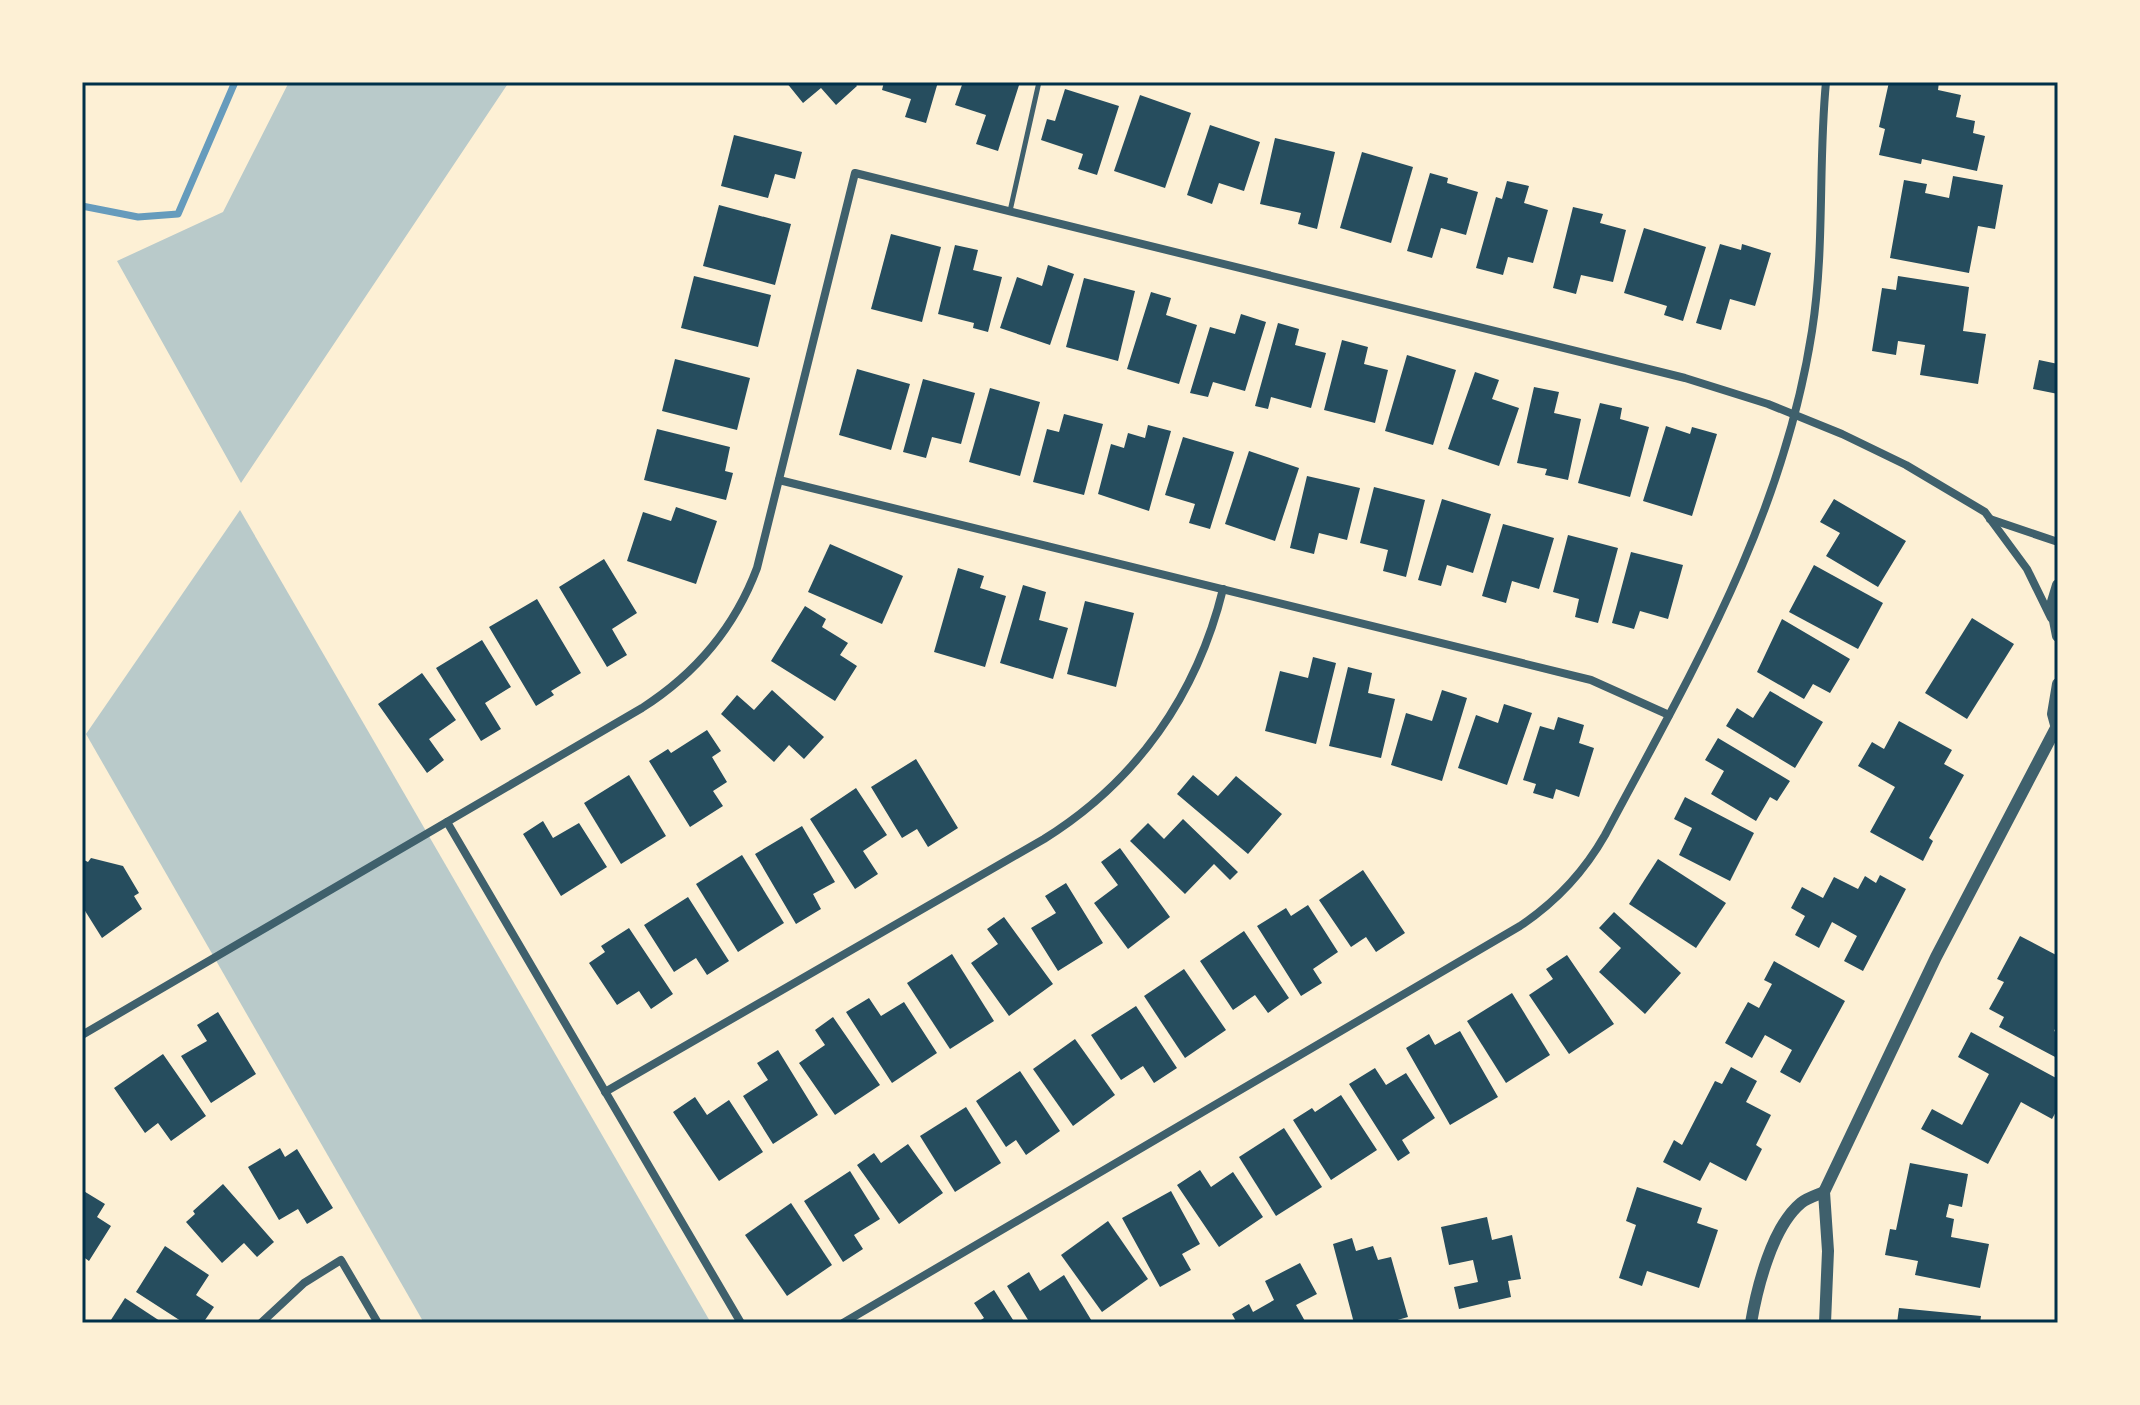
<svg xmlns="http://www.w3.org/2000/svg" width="2140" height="1405" font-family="'Noto Sans',sans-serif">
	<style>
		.green { fill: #b9caca }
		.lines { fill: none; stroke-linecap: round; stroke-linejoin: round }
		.stream { stroke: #669bbc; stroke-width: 7 }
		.building { fill: #264d5e }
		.service { stroke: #3f606c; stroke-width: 5 }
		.minor { stroke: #3f606c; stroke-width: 8 }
		.tertiary { stroke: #3f606c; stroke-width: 12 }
		.neatline { fill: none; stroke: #003049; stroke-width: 3 }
	</style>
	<rect width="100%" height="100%" fill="#fdf0d5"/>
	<g class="green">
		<path d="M289,82H509L241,483L117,261L223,212Z"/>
		<path d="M240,510L711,1323H424L86,734Z"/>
	</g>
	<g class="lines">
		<path class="stream" d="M82,206L138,217L178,214L235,82"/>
	</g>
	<g class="building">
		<path d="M786,82H854L857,86L836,105L821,88L803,103Z"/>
		<path d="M884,82H938L926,123L905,117L911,99L882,90Z"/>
		<path d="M963,82H1020L998,151L976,144L986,115L955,105Z"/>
		<path d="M1889,82H1939L1938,90L1961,95L1956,117L1975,121L1973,133L1985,136L1977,171L1922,159L1921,164L1879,155L1885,129L1879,127Z"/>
		<path d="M1065,89L1119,106L1097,175L1078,169L1083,154L1041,140L1047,119L1055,121Z"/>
		<path d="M1140,95L1191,113L1165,188L1114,171Z"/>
		<path d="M1210,125L1260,142L1244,191L1219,183L1212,204L1187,195Z"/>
		<path d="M734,135L802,152L795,179L775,174L768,198L721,186Z"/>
		<path d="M1275,138L1335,152L1317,229L1298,224L1301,213L1260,204Z"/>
		<path d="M1362,152L1413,167L1391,243L1340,228Z"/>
		<path d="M1430,173L1448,178L1447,183L1478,192L1466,235L1441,228L1432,258L1407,251Z"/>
		<path d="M1953,176L2003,185L1995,229L1978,226L1969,273L1890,258L1904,180L1927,184L1925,193L1949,198Z"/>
		<path d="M1507,181L1529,186L1524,203L1548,210L1533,263L1508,257L1503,275L1476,268L1496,197L1502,199Z"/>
		<path d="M719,205L791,224L775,285L703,266Z"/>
		<path d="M1573,207L1603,214L1600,223L1626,230L1613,282L1581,275L1576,294L1553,288Z"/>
		<path d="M1644,228L1706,247L1683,321L1664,315L1667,306L1624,293Z"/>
		<path d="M891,234L941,247L922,322L871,309Z"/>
		<path d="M1720,244L1741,250L1742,244L1771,253L1755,306L1730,299L1721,330L1696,323Z"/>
		<path d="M955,245L978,250L973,270L1002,277L988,332L973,328L974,323L938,314Z"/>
		<path d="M1048,265L1074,274L1050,345L1000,328L1017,277L1042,286Z"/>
		<path d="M694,276L771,295L758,347L681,328Z"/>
		<path d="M1898,276L1969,287L1963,331L1986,334L1978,384L1920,375L1925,345L1898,341L1896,355L1872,351L1882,288L1896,290Z"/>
		<path d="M1084,278L1135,291L1118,361L1066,347Z"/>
		<path d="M1151,292L1171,298L1166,315L1197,325L1179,384L1127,369Z"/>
		<path d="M1241,314L1266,322L1245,391L1213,382L1208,397L1190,393L1210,327L1235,334Z"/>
		<path d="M1278,323L1299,329L1295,345L1326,353L1311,408L1271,397L1268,409L1255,406Z"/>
		<path d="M1342,340L1368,347L1364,364L1388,370L1375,423L1324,410Z"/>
		<path d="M1407,355L1456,370L1433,445L1385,431Z"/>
		<path d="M675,359L750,378L737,430L662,411Z"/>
		<path d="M2039,360L2058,364V394L2033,389Z"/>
		<path d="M857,369L910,384L891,450L839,435Z"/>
		<path d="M1475,372L1499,380L1492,399L1519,408L1499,466L1448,449Z"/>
		<path d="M923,379L975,393L961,444L932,437L926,458L903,452Z"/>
		<path d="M1534,387L1559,392L1554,413L1581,419L1568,480L1545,475L1547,469L1517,463Z"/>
		<path d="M990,388L1040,402L1020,476L969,462Z"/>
		<path d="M1600,403L1622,408L1620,419L1649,427L1630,497L1578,483Z"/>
		<path d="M1064,414L1103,424L1084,495L1033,482L1047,429L1059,432Z"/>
		<path d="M1148,425L1171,431L1149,511L1098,494L1111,444L1124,448L1128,433L1145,438Z"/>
		<path d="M1666,426L1690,434L1692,427L1717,434L1692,516L1643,501Z"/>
		<path d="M657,429L730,447L725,471L733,473L726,500L644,480Z"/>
		<path d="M1183,437L1234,452L1210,529L1189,523L1195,504L1165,495Z"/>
		<path d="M1249,451L1299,468L1275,541L1225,524Z"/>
		<path d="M1307,476L1360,488L1347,540L1319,533L1314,554L1290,548Z"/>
		<path d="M1374,487L1425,500L1406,577L1383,571L1388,550L1360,543Z"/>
		<path d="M1442,499L1491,514L1473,573L1447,565L1441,586L1418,580Z"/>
		<path d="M1834,499L1906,541L1878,587L1826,556L1840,533L1820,522Z"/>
		<path d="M676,507L717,521L696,584L627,561L643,512L671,521Z"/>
		<path d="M1503,524L1554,538L1539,589L1512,581L1506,603L1482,596Z"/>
		<path d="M1568,535L1618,548L1598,623L1575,617L1579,599L1553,592Z"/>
		<path d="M830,544L903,576L882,624L808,592Z"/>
		<path d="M1631,552L1683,565L1668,619L1640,611L1634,629L1612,623Z"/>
		<path d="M604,559L637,613L612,629L627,655L607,667L559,587Z"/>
		<path d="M1814,565L1883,603L1858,649L1789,612Z"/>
		<path d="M958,568L984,576L980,588L1006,596L985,667L934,652Z"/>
		<path d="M1023,585L1046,592L1039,620L1068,628L1053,679L1000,663Z"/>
		<path d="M537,599L581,673L551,691L554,695L536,706L489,627Z"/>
		<path d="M1085,601L1134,613L1116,687L1067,674Z"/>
		<path d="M805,606L826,619L822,627L848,643L840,655L857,666L835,701L771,661Z"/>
		<path d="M1972,618L2014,644L1967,719L1925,693Z"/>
		<path d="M1782,619L1850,659L1830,693L1813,684L1804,699L1757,672Z"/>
		<path d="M482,640L511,687L485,703L501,729L481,741L436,668Z"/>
		<path d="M1313,657L1336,663L1316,744L1265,731L1280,671L1308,678Z"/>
		<path d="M1348,667L1372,673L1368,693L1395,699L1381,758L1329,746Z"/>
		<path d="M422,673L456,720L429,739L444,760L427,773L378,704Z"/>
		<path d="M772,690L824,737L804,759L789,745L774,762L721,714L737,695L754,710Z"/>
		<path d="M1442,690L1467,698L1442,781L1391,765L1406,713L1432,721Z"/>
		<path d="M1770,691L1823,722L1795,768L1726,726L1737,708L1753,718Z"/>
		<path d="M1504,704L1532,713L1507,785L1458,768L1476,715L1498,723Z"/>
		<path d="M1558,717L1584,725L1579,743L1594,748L1579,797L1556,789L1553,799L1533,793L1536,784L1523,780L1540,726L1554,730Z"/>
		<path d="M1899,721L1952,750L1944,764L1964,775L1929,838L1933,841L1923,861L1870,832L1895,787L1858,766L1872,742L1884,749Z"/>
		<path d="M707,730L721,751L712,757L727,782L713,791L723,806L690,827L649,761L668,749L671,753Z"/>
		<path d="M1718,738L1790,781L1777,801L1770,797L1756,821L1711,794L1724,771L1705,760Z"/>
		<path d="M916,759L958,828L928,847L917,829L902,838L871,787Z"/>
		<path d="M629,775L666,836L621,864L584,803Z"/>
		<path d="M1193,775L1218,796L1236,776L1282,814L1248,854L1177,794Z"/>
		<path d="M856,788L887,835L863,851L878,874L855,889L810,819Z"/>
		<path d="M1685,797L1754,833L1730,881L1679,855L1692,828L1674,819Z"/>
		<path d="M1183,819L1238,872L1230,880L1214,864L1185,894L1130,841L1148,823L1164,839Z"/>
		<path d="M543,821L553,838L579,823L607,867L561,896L523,834Z"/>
		<path d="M802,826L835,882L813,894L821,909L796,924L755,854Z"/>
		<path d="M1120,848L1170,917L1128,949L1094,903L1118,885L1101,862Z"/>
		<path d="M742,855L784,923L738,952L696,884Z"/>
		<path d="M91,858L123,866L139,893L134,896L142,909L102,938L82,906V859L88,862Z"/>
		<path d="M1658,859L1726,903L1696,948L1629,904Z"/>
		<path d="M1363,870L1405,933L1376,952L1366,937L1351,947L1319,900Z"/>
		<path d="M1880,875L1906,889L1863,971L1844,961L1857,936L1832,922L1819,948L1795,935L1805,916L1791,908L1802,887L1823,898L1834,877L1858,889L1865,876L1876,883Z"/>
		<path d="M1066,883L1103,943L1058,971L1031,928L1056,913L1045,896Z"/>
		<path d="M688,897L729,961L707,975L696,958L674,972L644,925Z"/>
		<path d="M1308,905L1338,952L1313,969L1322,983L1301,996L1257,926L1286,908L1291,916Z"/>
		<path d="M1614,912L1681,973L1645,1014L1599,972L1621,948L1599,928Z"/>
		<path d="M1004,917L1053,984L1009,1016L971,963L998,944L987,929Z"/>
		<path d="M629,928L673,994L651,1009L639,991L617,1005L589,963L605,952L601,946Z"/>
		<path d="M1244,931L1289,998L1268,1013L1255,995L1233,1010L1200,961Z"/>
		<path d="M2020,936L2058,956V1023L2054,1031L2058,1033L2057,1058L1999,1027L2004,1017L1989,1009L2004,982L1997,979Z"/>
		<path d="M952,954L994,1021L950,1049L907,983Z"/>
		<path d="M1567,955L1614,1024L1569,1054L1529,995L1553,979L1546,969Z"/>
		<path d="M1774,961L1845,1001L1800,1083L1780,1072L1792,1050L1765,1035L1752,1058L1725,1043L1748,1002L1759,1008L1772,984L1764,980Z"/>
		<path d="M1184,969L1226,1030L1185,1058L1144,996Z"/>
		<path d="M1512,993L1550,1055L1506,1083L1467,1021Z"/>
		<path d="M869,998L881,1016L904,1002L937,1053L892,1083L846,1012Z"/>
		<path d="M1136,1006L1177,1068L1154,1083L1143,1066L1121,1080L1091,1035Z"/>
		<path d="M218,1012L256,1074L211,1103L181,1056L207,1041L197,1025Z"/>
		<path d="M833,1017L880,1085L835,1115L799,1063L825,1045L815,1030Z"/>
		<path d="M1460,1031L1498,1097L1450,1125L1406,1048L1429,1034L1435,1045Z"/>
		<path d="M1971,1032L2058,1079V1108L2052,1119L2021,1102L1988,1164L1921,1129L1932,1109L1962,1125L1989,1074L1958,1057Z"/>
		<path d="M1075,1039L1115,1095L1073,1126L1033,1069Z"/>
		<path d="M778,1050L818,1115L773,1144L743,1096L768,1080L757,1063Z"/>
		<path d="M163,1054L206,1116L171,1141L158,1123L145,1133L114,1088Z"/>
		<path d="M1731,1067L1757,1081L1746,1102L1771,1115L1756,1145L1762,1149L1746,1181L1710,1162L1700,1181L1663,1162L1674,1140L1682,1145L1715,1081L1722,1084Z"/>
		<path d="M1375,1068L1386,1085L1406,1073L1435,1118L1402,1140L1410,1153L1398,1161L1349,1084Z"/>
		<path d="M1020,1071L1060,1131L1026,1155L1016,1140L1006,1147L976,1101Z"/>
		<path d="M1341,1095L1377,1150L1331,1180L1293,1120L1312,1108L1315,1112Z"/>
		<path d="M695,1097L707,1115L729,1100L763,1152L719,1181L673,1112Z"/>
		<path d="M966,1107L1001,1163L955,1192L920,1136Z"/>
		<path d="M1284,1128L1322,1187L1276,1216L1239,1157Z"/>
		<path d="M908,1144L943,1193L899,1224L857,1165L874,1153L881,1163Z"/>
		<path d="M280,1148L285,1157L297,1149L333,1208L307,1224L298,1209L279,1220L248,1167Z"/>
		<path d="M1910,1163L1968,1174L1962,1207L1949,1204L1946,1217L1954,1219L1951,1237L1989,1244L1980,1288L1915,1275L1918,1261L1885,1255L1890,1229L1896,1230Z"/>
		<path d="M1200,1170L1211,1187L1233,1172L1263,1217L1219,1247L1177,1185Z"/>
		<path d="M850,1171L880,1219L854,1235L863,1249L843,1262L804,1201Z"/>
		<path d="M223,1184L274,1242L257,1257L244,1243L222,1263L186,1222L195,1214L193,1211Z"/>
		<path d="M1637,1187L1702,1208L1697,1223L1718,1230L1699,1288L1647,1271L1642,1286L1619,1278L1636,1225L1626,1221Z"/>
		<path d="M82,1190L105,1204L97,1217L111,1226L89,1261L82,1256Z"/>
		<path d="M1171,1191L1200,1244L1182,1254L1191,1270L1160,1287L1122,1218Z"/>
		<path d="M791,1203L832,1265L787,1296L745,1235Z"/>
		<path d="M1487,1217L1492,1240L1512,1235L1521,1279L1508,1281L1511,1297L1459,1309L1454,1287L1478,1282L1473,1260L1449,1265L1441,1227Z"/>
		<path d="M1108,1221L1148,1279L1102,1312L1061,1255Z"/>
		<path d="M1352,1238L1356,1251L1373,1246L1378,1260L1391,1257L1408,1317L1387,1323H1354L1333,1244Z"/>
		<path d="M165,1246L209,1275L196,1295L214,1307L203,1323H184L136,1292Z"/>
		<path d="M1300,1263L1317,1294L1296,1305L1306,1323H1237L1232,1314L1249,1304L1253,1312L1274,1300L1265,1281Z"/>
		<path d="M1029,1272L1040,1291L1064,1275L1093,1323H1030L1007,1286Z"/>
		<path d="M994,1290L1015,1323H976L984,1318L974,1303Z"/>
		<path d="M125,1298L163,1323H109Z"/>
		<path d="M1899,1308L1981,1316L1980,1323H1897Z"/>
	</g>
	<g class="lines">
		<path class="service" d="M1010,211L1039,82"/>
		<g class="minor">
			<path d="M779,480L1591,680L1669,715"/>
			<path d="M1990,519L2058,542"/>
			<path d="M447,822L741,1323"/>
			<path d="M82,1035L642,708C695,674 735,627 757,568L855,173L1685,378L1768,404L1842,434L1906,465L1985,512L2027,569L2051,618"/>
			<path d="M605,1092L1044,839C1137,781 1197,695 1223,589"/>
			<path d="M261,1323L304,1283L341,1260L378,1323"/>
			<path d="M843,1323L1520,926C1556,902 1584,872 1605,835C1693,670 1783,518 1812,331C1825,248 1818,165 1826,82"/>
		</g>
		<g class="tertiary">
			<path d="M2058,585L2052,605L2058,636"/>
			<path d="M2056,725L2053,714L2058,684"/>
			<path d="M1751,1323C1757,1288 1772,1227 1801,1203C1807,1198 1817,1195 1824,1192"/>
			<path d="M1825,1323L1828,1251L1824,1192L1936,957L2058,724"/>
		</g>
	</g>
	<rect width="2140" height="1405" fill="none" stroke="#fdf0d5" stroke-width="168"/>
	<rect x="84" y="84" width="1972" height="1237" class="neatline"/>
</svg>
